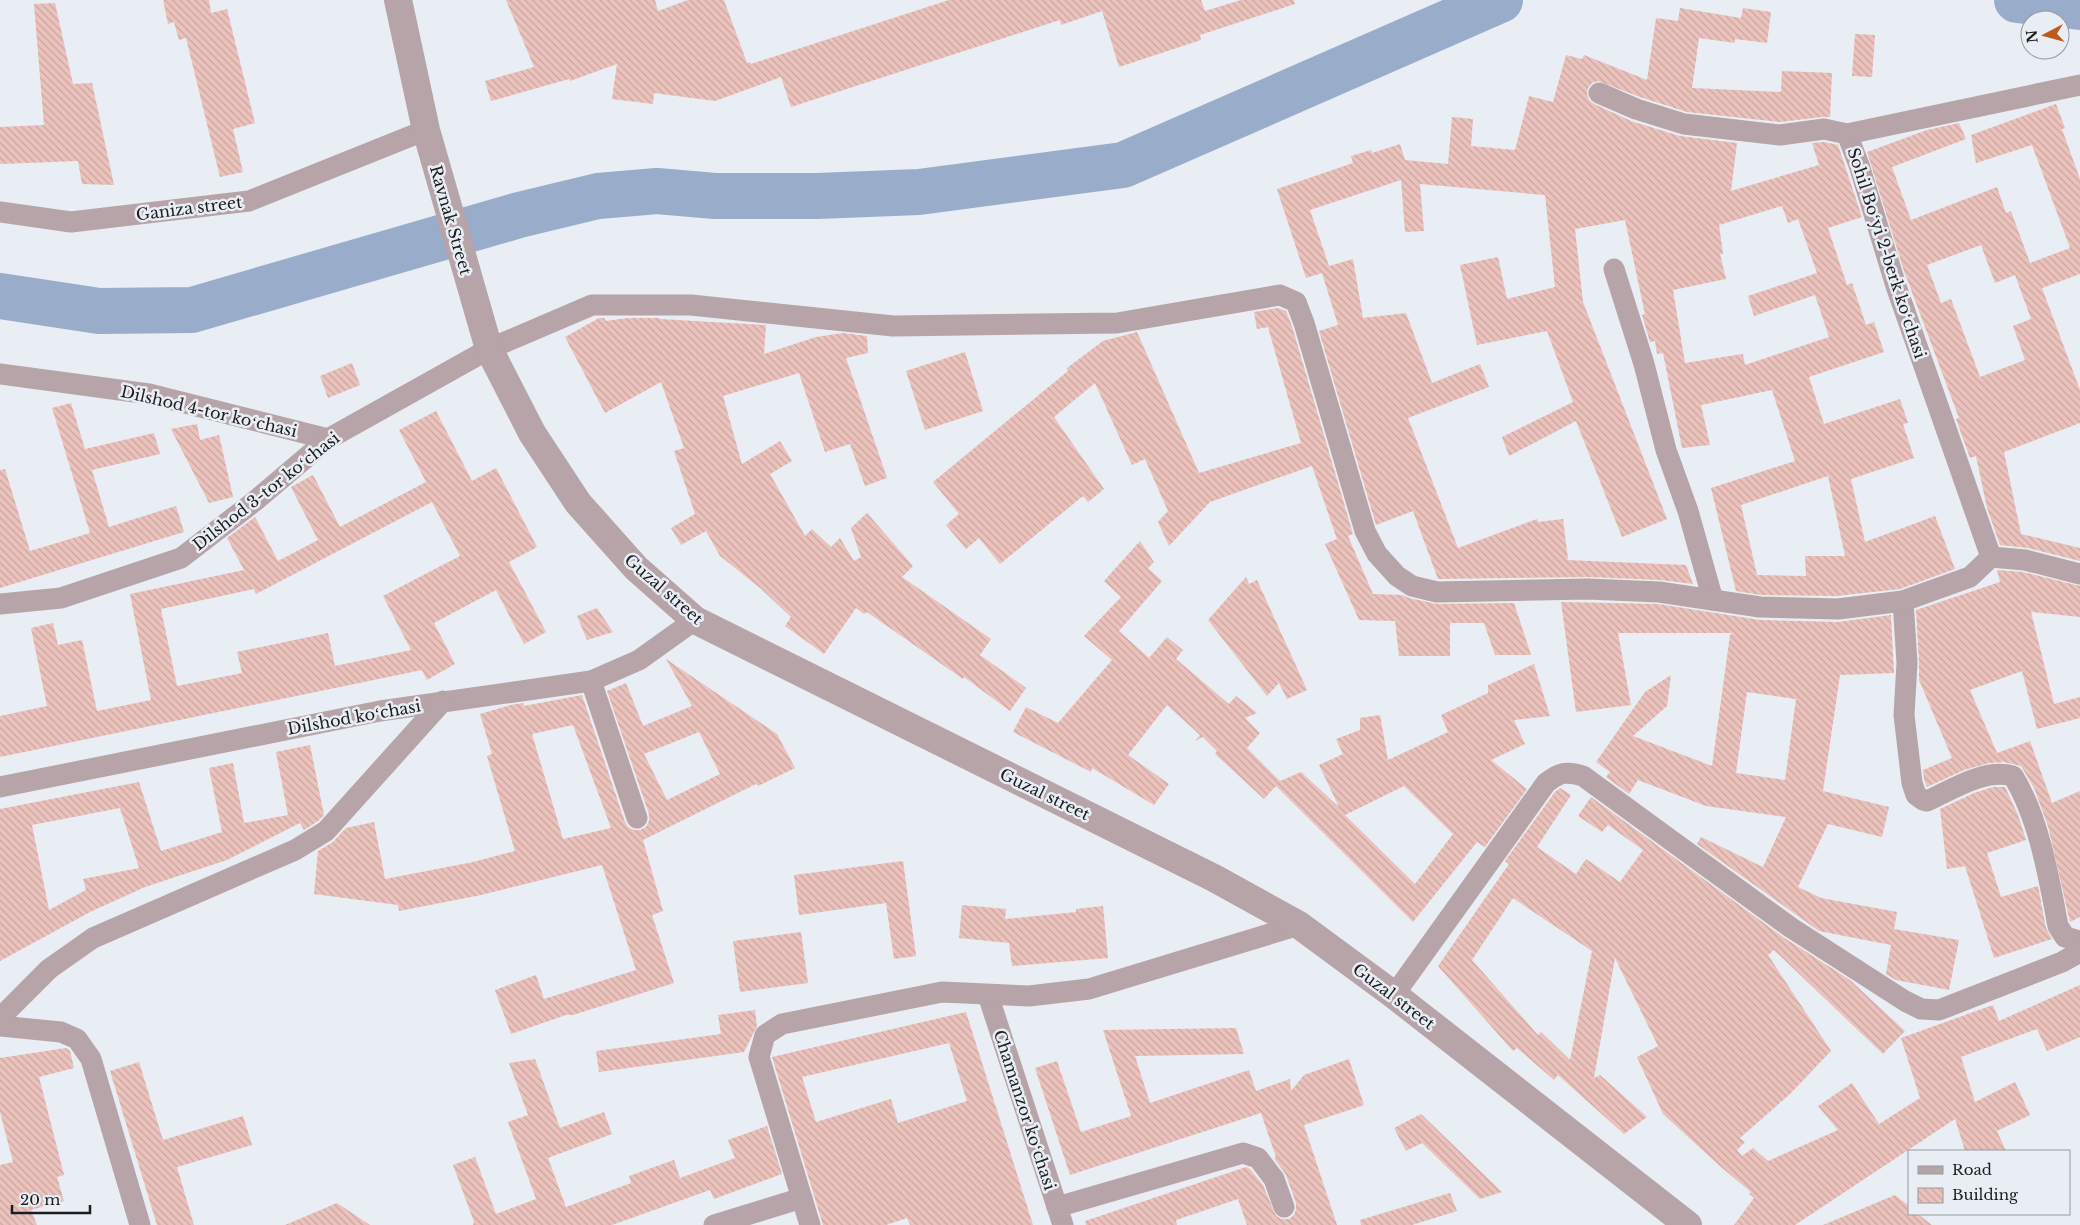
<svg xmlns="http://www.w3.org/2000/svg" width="2080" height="1225" font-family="'Libre Baskerville',serif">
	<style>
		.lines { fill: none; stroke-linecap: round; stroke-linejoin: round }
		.river { stroke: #99acc9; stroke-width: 46 }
		.building { fill: url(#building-back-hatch); fill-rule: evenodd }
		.minor { stroke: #b6a4a8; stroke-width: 21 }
		.tertiary { stroke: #b6a4a8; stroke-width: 28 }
		.labels { text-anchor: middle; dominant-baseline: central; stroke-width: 5; stroke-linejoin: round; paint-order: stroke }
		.street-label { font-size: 16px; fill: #1c1d20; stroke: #e9edf4 }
	</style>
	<defs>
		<pattern id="building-back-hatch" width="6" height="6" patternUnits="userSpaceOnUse" patternTransform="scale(1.25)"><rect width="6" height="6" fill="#ebc2bc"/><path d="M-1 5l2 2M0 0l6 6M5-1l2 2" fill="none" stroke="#c9a6a1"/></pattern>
	</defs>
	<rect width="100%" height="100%" fill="#e9edf4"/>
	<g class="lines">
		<g class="river">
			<path d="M2017,0L2080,7"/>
			<path d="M0,296L99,311L192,310L519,215L598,196L657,191L715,196H817L919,192L1123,165L1500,0"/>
		</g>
	</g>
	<g class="building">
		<path d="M163,0H209L211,13L227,9L255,123L233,129L243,172L220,177L186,38L179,40L174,22L168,24Z"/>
		<path d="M506,0H655L658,11L688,0H724L747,63L750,62L751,64L949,0H1201L1205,11L1241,0H1294L1295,4L1200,35L1201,40L1119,67L1102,11L1061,25L1060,20L791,107L781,77L715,101L654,93L653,104L612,99L617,64L570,81L569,79L491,101L485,81L534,67Z"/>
		<path d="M55,3L73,84L92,83L114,185L82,184L78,161L0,164V127L44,125L34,4Z"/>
		<path d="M1680,8L1741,18L1743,8L1771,12L1767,43L1735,39V43L1699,38L1692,88L1781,92L1782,71L1832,73L1830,117H1822L1780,122L1687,112L1640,97L1598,81L1592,83L1588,88L1587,94L1589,100L1594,104L1631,121L1680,136L1737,143L1731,191L1819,165L1812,143L1824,142L1838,145L1862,217L1828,228L1847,285L1852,283L1866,325L1874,322L1884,352L1809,377L1824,424L1900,399L1908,423L1903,424L1914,458L1851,479L1865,542L1935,516L1955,569L1900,589L1837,596L1761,595L1736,591L1711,488L1795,461L1772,390L1701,405L1710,445L1682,448L1663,353L1657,354L1655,341L1650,342L1642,315L1645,314L1625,220L1575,229L1583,302L1667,519L1622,537L1576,421L1509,456L1502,437L1573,402L1547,331L1477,345L1460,265L1498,257L1507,299L1555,287L1545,195L1420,184L1424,231L1405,232L1401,180L1310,210L1329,266L1353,259L1363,318L1406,313L1432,383L1480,364L1489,387L1408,418L1458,548L1537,519L1538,522L1563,519L1568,559L1566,560L1686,565L1693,584L1660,580L1589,577L1438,579L1413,511L1376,525L1319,331L1338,325L1322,273L1306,278L1277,189L1353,163L1351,156L1371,150L1372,153L1400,144L1405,160L1448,164L1452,117L1473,119L1471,146L1515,150L1529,96L1553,102L1566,55L1582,59L1584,55L1647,80L1656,18L1678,21ZM1782,206L1788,223L1798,219L1817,273L1748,296L1754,316L1815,295L1829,337L1745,365L1743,354L1685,363L1673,290L1726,279L1720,254H1723L1719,225ZM1828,476L1845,556H1805L1806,576L1757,575L1741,505Z"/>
		<path d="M1855,34L1875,35L1872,77L1852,76Z"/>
		<path d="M2056,104L2065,128L2062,129L2080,179V274L2042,288L2080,390V423L2004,452L2021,534L2080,548V561L2028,548L2000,545L1987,508L1976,456L1970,458L1956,419L1959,418L1904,271L1867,152L1927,130L1959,123L1966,139L1892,167L1911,220L1997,187L2006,213L2011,211L2030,263L2070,248L2032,145L1976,163L1971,135ZM1981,245L1995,283L2015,275L2031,319L2013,326L2025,360L1980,377L1951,299L1941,303L1927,265Z"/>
		<path d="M1278,308L1286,311L1292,326L1353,534L1348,536L1373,594L1402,595L1409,598L1437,604L1514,603L1531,655H1495L1484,623H1450V656H1399L1395,621L1359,620L1325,544L1337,539L1312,466L1210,502L1169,546L1158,522L1168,511L1145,459L1132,465L1095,383L1054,417L1104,489L1088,502L1083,496L1000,564L979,538L966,549L946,525L959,514L933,482L1068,371L1067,368L1103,341L1137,332L1199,473L1301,443L1268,327L1257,329L1254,312Z"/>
		<path d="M599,318H604L606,321L628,318H659L660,319L766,325L764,354L816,337L843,333L867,336L868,353L846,358L887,478L865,486L850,444L825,452L799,373L723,396L742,464L780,441L792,461L770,474L805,536L812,529L831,547L840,538L854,561L861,557L851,528L867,513L913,566L902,577L991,639L980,655L1026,688L1010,711L964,677L963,679L867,612L864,614L856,608L824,654L785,626L791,617L760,588L720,556L706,531L681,545L671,528L695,514L674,451L684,448L661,382L605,413L565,337Z"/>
		<path d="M965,352L983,411L925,430L906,371Z"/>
		<path d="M352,363L360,385L328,398L320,376Z"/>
		<path d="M71,403L85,449L154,433L160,454L92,470L109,527L176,506L184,532L0,588V470L5,469L30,551L90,533L52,408Z"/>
		<path d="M436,411L472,481L496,468L537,547L509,562L546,632L524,644L496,590L434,623L455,664L427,680L422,670L0,757V716L47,706L31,628L53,623L58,645L82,640L97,711L151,700L130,594L244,570L227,538L255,517L278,561L318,540L291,487L313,475L340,527L426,482L399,430ZM432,502L460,556L383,596L411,650L335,666L328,633L237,652L242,673L177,686L161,609L254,589L256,594Z"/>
		<path d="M197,424L200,440L219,435L233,497L209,503L171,429Z"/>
		<path d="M1140,541L1154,562L1148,568L1162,581L1119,631L1149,658L1167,637L1183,650L1176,659L1229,704L1236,696L1257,713L1245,718L1260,733L1247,748L1280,781L1301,772L1339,807L1319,765L1343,754L1336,739L1360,730V718L1380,715L1388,760L1448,732L1441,715L1488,693V685L1534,664L1550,716L1514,720L1525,744L1491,760L1527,789L1485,847L1477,842L1413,922L1276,786L1264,799L1215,754L1217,751L1203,737L1195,741L1200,735L1167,705L1128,755L1169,784L1154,805L1092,768L1091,772L1013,732L1026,707L1058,723L1112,660L1084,636L1121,597L1104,581ZM1404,786L1453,834L1415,884L1345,815Z"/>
		<path d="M1997,570L2023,572L2080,586V617L2031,612L2054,704L2080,697V718L2037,729L2022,671L1970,690L1997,753L2030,741L2052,803L2080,791V917L2070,922L2048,826L2034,788L2021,766L2004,762L1989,763L1964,770L1927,787L1924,780L1923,770L1952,758L1919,680V662L1916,610L2000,582Z"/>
		<path d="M1246,577L1249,584L1257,580L1307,690L1287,699L1279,683L1267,696L1208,620Z"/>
		<path d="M1561,602L1658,604L1760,620L1838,622L1891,615L1894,673L1840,675L1823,791L1889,807L1882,837L1828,824L1798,887L1821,898L1897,912L1894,929L1959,940L1949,990L1896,980L1886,974L1891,945L1819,931L1697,844L1701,837L1763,867L1786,817L1706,806L1638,780L1629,794L1606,777L1610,772L1596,762L1645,692L1671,675L1667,706L1633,736L1712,766L1730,635L1733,633H1618L1631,705L1576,712ZM1747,692L1796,699L1785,780L1736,773Z"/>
		<path d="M597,608L613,632L587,640L577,616Z"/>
		<path d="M666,659L777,734L795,768L758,786L756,784L643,840L663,911L652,915L674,983L573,1015H566L511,1034L495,990L536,975L544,999L636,970L602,865L481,895L399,911L398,905L314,894L318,851L333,842L346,828L374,822L385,879L473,862L515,851L487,756L492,754L480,714L511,705L523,703L524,706L582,695L625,822L628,827L634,830H640L646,827L649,821V814L607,691L626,683L643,726L692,706ZM573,725L611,828L563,839L532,734ZM699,732L720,774L667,800L644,754Z"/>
		<path d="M310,745L324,815L318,821L304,830L300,823L227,860L145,887L90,912L0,961V809L139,782L161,851L222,832L209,768L233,763L244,823L288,815L276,752ZM120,808L139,868L83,879L86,890L49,910L32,825Z"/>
		<path d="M1993,787H2005L2018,815L2026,840L1987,853L2001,897L2038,886L2046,928L2052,939L1994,958L1965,866L1947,869L1940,809L1974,793Z"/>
		<path d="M1560,788L1571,795L1537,847L1576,874L1586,859L1620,882L1643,850L1608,825L1602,832L1578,816L1591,797L1783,937L1850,980L1905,1031L1883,1054L1774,950L1768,955L1831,1051L1790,1094L1740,1138L1745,1142L1737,1150L1742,1156L1753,1148L1768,1161L1838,1130L1818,1106L1852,1083L1879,1124L1920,1098L1901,1038L1993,1005L1999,1021L2080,985V1037L2047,1051L2037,1029L1961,1057L1975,1102L2015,1082L2030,1115L1997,1131L2006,1151H1965L1955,1119L1795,1225H1734L1754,1198L1749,1194L1751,1192L1721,1167L1663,1114L1637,1057L1658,1046L1615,958L1594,1078L1600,1075L1647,1117L1624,1134L1558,1075L1554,1080L1517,1048L1513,1051L1438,966L1509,864L1505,861L1555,792ZM1513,898L1592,951L1570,1060L1541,1032L1538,1035L1472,960Z"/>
		<path d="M903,861L916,956L894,959L886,903L799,915L794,875Z"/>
		<path d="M962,905L1006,909L1005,919L1076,912V909L1103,906L1108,958L1012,966L1009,943L959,938Z"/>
		<path d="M801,932L808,983L740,992L733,941Z"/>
		<path d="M755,1010L757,1026L744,1052L599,1072L596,1051L721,1034L718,1015Z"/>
		<path d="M966,1012L1033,1225H910L907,1218L886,1225H823L772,1057ZM949,1043L967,1101L898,1123L891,1099L816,1122L802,1077Z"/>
		<path d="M1236,1028L1244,1054L1135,1056L1150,1103L1249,1070L1256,1091L1290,1079L1291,1091L1304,1075L1349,1059L1364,1105L1304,1125L1337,1225H1247L1238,1199L1176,1220L1177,1225H1086L1085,1221L1246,1167L1250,1169L1263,1185L1276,1216L1282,1219H1289L1294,1215L1296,1209V1203L1286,1175L1274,1158L1276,1157L1261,1113L1070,1175L1035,1068L1057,1061L1081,1132L1131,1116L1103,1030Z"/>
		<path d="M66,1048L70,1051L74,1068L39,1077L64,1175L57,1177L64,1201L31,1210L37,1225H0V1165L13,1162L0,1112V1058Z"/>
		<path d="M535,1059L560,1128L604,1112L612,1134L548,1158L566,1207L631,1183L629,1176L674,1160L680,1178L735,1158L728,1140L767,1126L782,1174L714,1199L710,1190L612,1225H473L474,1222L453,1165L475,1157L496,1214L536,1199L508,1122L528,1115L509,1063Z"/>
		<path d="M139,1062L163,1140L243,1116L252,1145L177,1167L194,1225H157L110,1071Z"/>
		<path d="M1421,1114L1502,1192L1480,1199L1422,1143L1406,1151L1394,1128Z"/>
		<path d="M1450,1193L1457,1211L1412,1225H1361L1360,1220Z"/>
		<path d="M1895,1195L1909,1206V1214H1918L1932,1225H1823Z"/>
		<path d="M337,1203L370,1225H285Z"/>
	</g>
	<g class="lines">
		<g class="minor">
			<path d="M1599,93L1636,109L1684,124L1780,135L1824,129L1847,134L1859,165L1896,286L1991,557"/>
			<path d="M1847,134L2080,85"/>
			<path d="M0,212L71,222L249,201L426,130"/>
			<path d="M1614,269L1644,364L1666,450L1688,511L1713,600"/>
			<path d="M0,374L149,394L328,439"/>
			<path d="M1903,601L1907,663L1904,715L1912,783L1916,795L1923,800L1927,801C1953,789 1985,768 2013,776C2039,818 2049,878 2058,926L2065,937L2080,941"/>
			<path d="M0,604L61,598L181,558L255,501L328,439L489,349L592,305H691L893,326L1117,323L1280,295L1296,302L1304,323L1365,531L1377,554L1397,576L1412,586L1437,592L1588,589L1659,592L1760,607L1838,609L1903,601L1970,577L1991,557L2025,560L2080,574"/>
			<path d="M591,681L637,818"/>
			<path d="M0,787L380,711L591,681L639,660L695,620"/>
			<path d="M988,995L1063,1225"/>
			<path d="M1394,995L1546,783C1560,772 1566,771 1583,776L1790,927L1905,1001L1921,1009L1939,1010L2062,962L2080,952"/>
			<path d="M0,1018L49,969L93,938L295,850L326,831L443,701"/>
			<path d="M0,1026L61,1032L77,1039L91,1059L140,1225"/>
			<path d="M1057,1207L1243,1153L1258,1158L1274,1179L1284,1207"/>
			<path d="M714,1225L802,1198"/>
			<path d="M810,1225L759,1057L765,1035L782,1024L942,992L1029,996L1089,989L1299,925"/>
		</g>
		<path class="tertiary" d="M398,0L426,130L489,349L532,433L578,503L636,568L695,620L1214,878L1299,925L1394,995L1688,1225"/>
	</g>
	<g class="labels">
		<g class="street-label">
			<text transform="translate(189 208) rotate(-7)">Ganiza street</text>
			<text transform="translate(451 220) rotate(74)">Ravnak Street</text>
			<text transform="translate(1887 253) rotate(72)">Sohil Boʻyi 2-berk koʻchasi</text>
			<text transform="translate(209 411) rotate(13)">Dilshod 4-tor koʻchasi</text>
			<text transform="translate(266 491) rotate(-38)">Dilshod 3-tor koʻchasi</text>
			<text transform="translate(664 589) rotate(41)">Guzal street</text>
			<text transform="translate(354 717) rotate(-10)">Dilshod koʻchasi</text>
			<text transform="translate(1045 794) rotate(26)">Guzal street</text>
			<text transform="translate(1394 996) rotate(37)">Guzal street</text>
			<text transform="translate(1025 1110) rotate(72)">Chamanzor koʻchasi</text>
		</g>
	</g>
	<rect x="1908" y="1150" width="162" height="65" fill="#e9edf4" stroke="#979a9f"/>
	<rect x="1918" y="1166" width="25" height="8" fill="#b6a4a8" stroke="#979a9f"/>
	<text x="1952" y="1175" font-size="15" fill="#1c1d20">Road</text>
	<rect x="1918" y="1188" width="25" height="15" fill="url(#building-back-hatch)" stroke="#979a9f"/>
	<text x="1952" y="1200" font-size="15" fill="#1c1d20">Building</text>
	<g transform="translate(2045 35) rotate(264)"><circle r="24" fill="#e9edf4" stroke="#979a9f"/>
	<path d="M0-4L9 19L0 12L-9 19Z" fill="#bc5c18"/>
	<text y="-8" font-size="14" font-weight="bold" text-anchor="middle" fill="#1c1d20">N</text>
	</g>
	<path d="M12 1205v8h78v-8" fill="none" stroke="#1c1d20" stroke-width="2.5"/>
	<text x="20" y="1205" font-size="15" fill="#1c1d20" stroke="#e9edf4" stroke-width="4" paint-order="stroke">20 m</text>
</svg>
